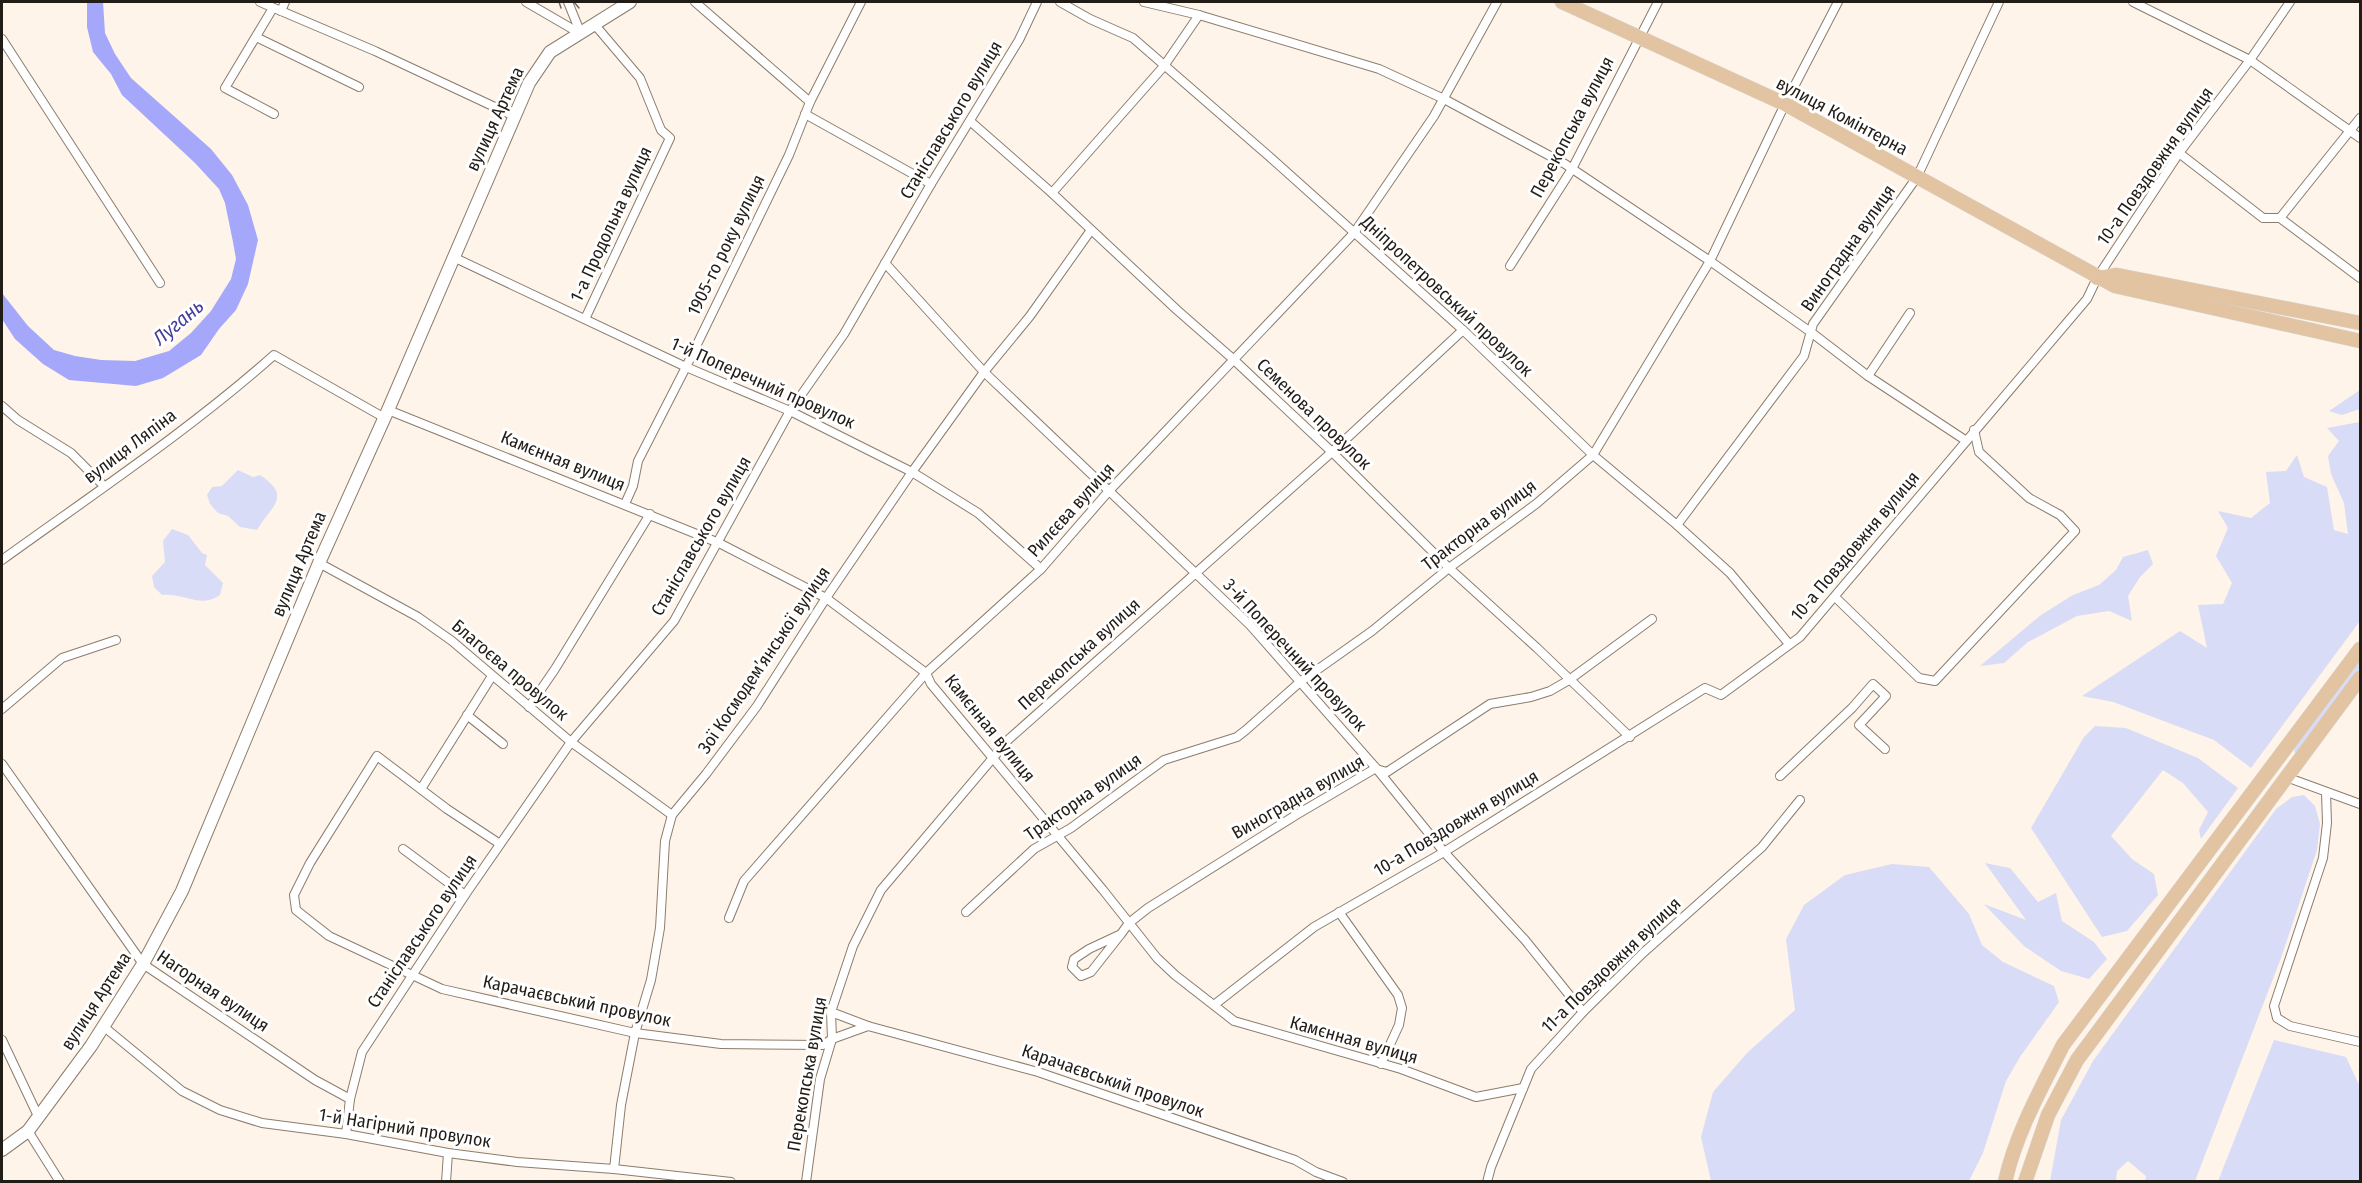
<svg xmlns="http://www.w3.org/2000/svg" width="2362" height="1183" font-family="'Fira Sans Condensed',sans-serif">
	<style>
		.green { fill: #d9dcf7 }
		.water { fill: #a5a7fb }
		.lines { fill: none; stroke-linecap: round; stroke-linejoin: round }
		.street-casing { stroke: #8b7d6d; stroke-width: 10 }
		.secondary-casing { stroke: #8b7d6d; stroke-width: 14 }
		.primary-casing { stroke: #d7d6d5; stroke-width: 15 }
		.street { stroke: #fff; stroke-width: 8 }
		.secondary { stroke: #fff; stroke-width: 12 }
		.primary { stroke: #e2c4a2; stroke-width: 14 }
		.tram { stroke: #716a62; stroke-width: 1.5 }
		.labels { text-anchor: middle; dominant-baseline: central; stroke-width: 6; stroke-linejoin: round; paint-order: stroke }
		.street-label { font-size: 18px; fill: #221c16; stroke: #fff }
		.water-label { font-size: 20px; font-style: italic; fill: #453d9c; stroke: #fff }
	</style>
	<rect width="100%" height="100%" fill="#fef4e9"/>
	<g class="green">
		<path d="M2360,390V409L2342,415L2329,411Z"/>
		<path d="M2360,422V621L2251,768L2214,740L2113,702L2082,696L2180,631L2207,648L2198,605L2223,604L2232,583L2216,556L2228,528L2218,511L2251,518L2270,503L2266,472L2286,471L2297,455L2304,477L2327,487L2334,530L2348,534L2344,503L2331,474L2328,456L2339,441L2327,428Z"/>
		<path d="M238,470L253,477L260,475C294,497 269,508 257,530L240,527L228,516L218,513L210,504L207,495L212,487L222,486Z"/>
		<path d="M172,529L188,535L202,553L207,555L205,565L223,583L220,595C199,609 187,593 162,595L154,587L152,576L165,562L163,541Z"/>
		<path d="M2148,550L2153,564L2140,577L2128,596L2132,621L2109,611L2077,616L2028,642L2004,663L1980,666L2041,615L2073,595L2099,585L2116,570L2123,557Z"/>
		<path d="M2360,661V670L2297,753L2294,752L2295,747Z"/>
		<path d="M2095,726L2126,728L2198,758L2238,788L2201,839L2199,830L2208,812L2183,783L2163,770L2111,836L2132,859L2154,874L2158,895L2127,931L2102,937L2031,828L2084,737Z"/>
		<path d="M2304,795L2315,806L2320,824L2317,850L2281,958L2195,1181H2145L2146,1176L2128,1161L2117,1171L2116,1181H2050L2061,1120L2093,1061L2276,809L2292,797Z"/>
		<path d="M1985,863L2010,868L2038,902L2056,893L2062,921L2094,942L2107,959L2089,979L2061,971L2024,946L1984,904L2026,920Z"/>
		<path d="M1892,864L1929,867L1969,914L1982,945L2003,962L2054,986L2059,1002L2020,1057L2006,1081L1983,1153L1969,1181H1711L1701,1137L1713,1092L1748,1052L1795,1010L1786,939L1804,905L1845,875Z"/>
		<path d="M2274,1040L2346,1057L2360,1087V1181H2218Z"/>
	</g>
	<path class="water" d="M87,2H103L105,33L115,54L131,78L211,149L232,175L248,205L258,240L248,284L236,310L219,329L201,355L163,378L136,386L69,380L43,364L15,339L2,319V293L28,326L54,350L75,356L101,360L135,361L169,351L191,333L211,311L231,279L236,259L233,242L225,203L219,189L195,163L122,95L111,74L93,52L87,27Z"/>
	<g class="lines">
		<g class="street-casing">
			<g id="street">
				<path d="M260,2L375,51L514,116"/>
				<path d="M526,2L581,34"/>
				<path d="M568,2L581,34"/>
				<path d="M695,2L810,102"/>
				<path d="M1060,2L1090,19L1133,38L1271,158L1463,330L1593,455L1677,525L1730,573L1789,644"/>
				<path d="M1144,2L1199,15L1379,69L1444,99L1565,164L1710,261L1812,333L1868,376L1965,440"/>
				<path d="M2133,2L2250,60L2360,138"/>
				<path d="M273,8L225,88L274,114"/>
				<path d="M281,11L285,2"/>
				<path d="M256,37L359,87"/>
				<path d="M2,39L160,283"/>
				<path d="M805,114L931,184"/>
				<path d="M970,121L1052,193L1177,310L1233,359L1332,452L1449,568L1537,648L1630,737"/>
				<path d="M2179,153L2263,218H2280L2360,278"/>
				<path d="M1052,193L1164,66L1199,15"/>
				<path d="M2280,218L2360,118"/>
				<path d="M453,257L686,367L790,411L912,472L978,513L1041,569"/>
				<path d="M885,263L984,372L1250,625L1376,768L1444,852L1525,940L1583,1012"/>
				<path d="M1510,266L1572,169L1658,2"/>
				<path d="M585,319L670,138L661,130L640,78L595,25"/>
				<path d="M1868,376L1910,313"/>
				<path d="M2,406L18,420L71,453L104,486"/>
				<path d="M388,410L719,543L826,598L926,673L931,684L1103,890L1157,958L1175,975L1234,1021L1401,1069L1476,1097L1523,1088"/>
				<path d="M625,504L633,486L638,461L686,367L789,155L810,102L861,2"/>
				<path d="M1677,525L1804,356L1813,324L1917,177L1999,2"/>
				<path d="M2,560C92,495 191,429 274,355L383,417"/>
				<path d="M319,563L418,617L452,641L571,742L672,815"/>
				<path d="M1835,597L1919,678L1935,681L2075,531L2060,515L2029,498L1979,452L1974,430"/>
				<path d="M529,707L555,669L650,514"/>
				<path d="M2,709L62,658L116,640"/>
				<path d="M467,715L503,744"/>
				<path d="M2,764L143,964L315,1080L350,1099"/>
				<path d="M1376,769L1387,772L1490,704L1531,697L1550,691L1569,680L1652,619"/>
				<path d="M1780,776L1852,708L1873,684L1886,696L1859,725L1885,749"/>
				<path d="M2286,777L2360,804"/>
				<path d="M421,789L492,676"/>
				<path d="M2326,792L2327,823L2323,858L2274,1006L2277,1018L2290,1026L2360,1042"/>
				<path d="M500,844L447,809L377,756L310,863L294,895L296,910L329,936L442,989L635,1033L721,1044L823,1045L832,1039L868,1026L1038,1072L1295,1160L1316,1172L1343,1182"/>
				<path d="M403,849L465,895"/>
				<path d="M966,912L1034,849L1071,828L1164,760L1237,737L1246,730L1300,682L1372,631L1449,568L1536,504L1593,455L1710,261L1785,104L1838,2"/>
				<path d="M1339,912L1398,995L1402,1008L1399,1025L1381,1064"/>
				<path d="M729,918L744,881L926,673L1041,569L1108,492L1354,233L1434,116L1497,2"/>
				<path d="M1121,934L1091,972L1081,976L1072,967L1074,959L1089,949L1121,934L1129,923L1148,908L1296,815L1376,768"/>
				<path d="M1214,1005L1314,927L1444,852L1705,688L1721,695L1800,637L2087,299L2097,278L2179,153L2250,60L2290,2"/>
				<path d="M831,1012L868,1026"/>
				<path d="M103,1026L182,1091L220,1110L262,1123L346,1134L448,1153L517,1162L614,1169L731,1182"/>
				<path d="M2,1040L38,1116"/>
				<path d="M28,1131L60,1182"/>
				<path d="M346,1134L350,1099L362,1052L465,895L571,742L674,621L790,411L844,334L931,184L1019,40L1037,2"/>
				<path d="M614,1169L621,1105L635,1033L651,980L660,928L665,841L672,815L706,774L757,706L826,598L912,472L984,372L1030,316L1091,230"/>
				<path d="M446,1182L448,1153"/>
				<path d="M806,1182L820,1079L832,1039L831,1012L853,946L881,890L1009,739L1332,452L1463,330"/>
				<path d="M1487,1182L1491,1167L1531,1069L1583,1012L1643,953L1762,847L1800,800"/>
			</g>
		</g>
		<g class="secondary-casing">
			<path id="secondary" d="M2,1150L28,1131L91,1046L143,964L182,891L319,563L388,410L529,83L550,52L630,2"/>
		</g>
		<g class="primary-casing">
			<g id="primary">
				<path d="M1562,2L1785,104L2115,286L2360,341"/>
				<path d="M2097,278L2117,275L2360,323"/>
				<path d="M2005,1182C2016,1133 2041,1089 2063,1045L2360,649"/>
				<path d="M2025,1182L2048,1115L2077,1060L2360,678"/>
			</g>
		</g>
		<use href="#street" class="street"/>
		<use href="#secondary" class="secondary"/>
		<use href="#primary" class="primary"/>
		<g class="tram">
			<path d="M559,2L561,8"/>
			<path d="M574,2L579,8"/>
		</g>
	</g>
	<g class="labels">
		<g class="street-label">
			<text transform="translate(1842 116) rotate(28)">вулиця Комінтерна</text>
			<text transform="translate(495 119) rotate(-65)">вулиця Артема</text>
			<text transform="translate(951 120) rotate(-59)">Станіславського вулиця</text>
			<text transform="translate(1572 127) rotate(-62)">Перекопська вулиця</text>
			<text transform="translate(2155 166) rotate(-55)">10-а Повздовжня вулиця</text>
			<text transform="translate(611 224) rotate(-65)">1-а Продольна вулиця</text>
			<text transform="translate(726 245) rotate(-64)">1905-го року вулиця</text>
			<text transform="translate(1848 248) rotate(-55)">Виноградна вулиця</text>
			<text transform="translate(1447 296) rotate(43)">Дніпропетровський провулок</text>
			<text transform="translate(763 383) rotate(24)">1-й Поперечний провулок</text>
			<text transform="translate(1314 414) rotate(44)">Семенова провулок</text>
			<text transform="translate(130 446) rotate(-37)">вулиця Ляпіна</text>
			<text transform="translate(563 461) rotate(22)">Камєнная вулиця</text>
			<text transform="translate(1071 510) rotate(-48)">Рилєєва вулиця</text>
			<text transform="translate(1479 525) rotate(-37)">Тракторна вулиця</text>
			<text transform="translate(701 536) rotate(-60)">Станіславського вулиця</text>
			<text transform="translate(1855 546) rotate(-50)">10-а Повздовжня вулиця</text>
			<text transform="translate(299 564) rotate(-67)">вулиця Артема</text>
			<text transform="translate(1079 654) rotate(-42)">Перекопська вулиця</text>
			<text transform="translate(1295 655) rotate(47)">3-й Поперечний провулок</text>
			<text transform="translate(764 660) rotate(-56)">Зої Космодем’янської вулиця</text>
			<text transform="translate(510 670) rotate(40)">Благоєва провулок</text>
			<text transform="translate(990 728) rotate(51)">Камєнная вулиця</text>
			<text transform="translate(1083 797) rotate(-35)">Тракторна вулиця</text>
			<text transform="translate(1298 797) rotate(-30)">Виноградна вулиця</text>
			<text transform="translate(1456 823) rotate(-31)">10-а Повздовжня вулиця</text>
			<text transform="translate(422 931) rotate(-56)">Станіславського вулиця</text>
			<text transform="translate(1611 965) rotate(-44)">11-а Повздовжня вулиця</text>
			<text transform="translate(213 991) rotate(34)">Нагорная вулиця</text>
			<text transform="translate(96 1001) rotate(-57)">вулиця Артема</text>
			<text transform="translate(577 1001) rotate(12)">Карачаєвський провулок</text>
			<text transform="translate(1354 1040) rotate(16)">Камєнная вулиця</text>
			<text transform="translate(807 1074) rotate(-80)">Перекопська вулиця</text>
			<text transform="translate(1113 1081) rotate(19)">Карачаєвський провулок</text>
			<text transform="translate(405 1128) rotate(9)">1-й Нагірний провулок</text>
		</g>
		<g class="water-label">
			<text transform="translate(178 322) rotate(-40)">Лугань</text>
		</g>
	</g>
	<rect width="2362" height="1183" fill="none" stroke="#221c16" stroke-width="6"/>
</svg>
